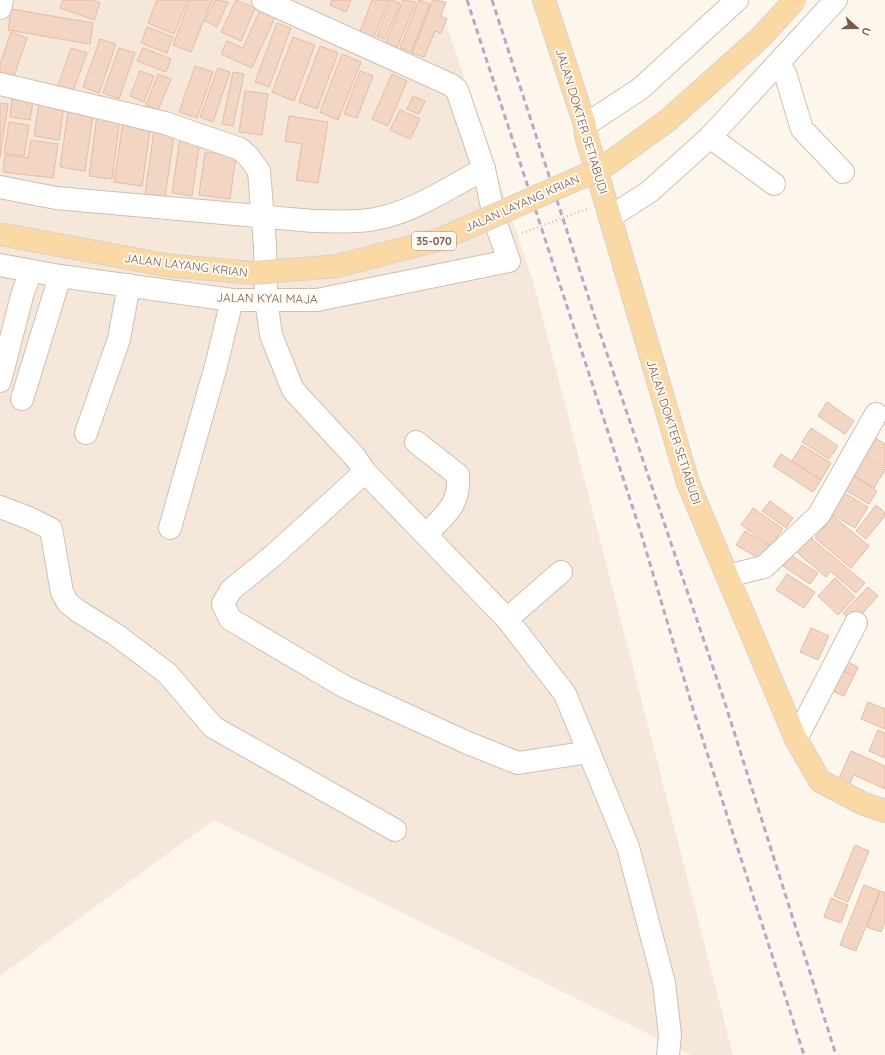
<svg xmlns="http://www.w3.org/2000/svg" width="885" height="1055" font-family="Quicksand,sans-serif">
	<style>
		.residential { fill: #f5e8da }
		.building { fill: #f3d5c3; stroke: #e6bba3 }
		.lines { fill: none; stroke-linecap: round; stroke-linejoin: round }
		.minor-casing { stroke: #d1beb0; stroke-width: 24 }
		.major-casing { stroke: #dad1cd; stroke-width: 24 }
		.minor { stroke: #fff; stroke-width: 22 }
		.major { stroke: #fbd9a5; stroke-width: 22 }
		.rail { stroke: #b9a8c9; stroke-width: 3; stroke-dasharray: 6 4; stroke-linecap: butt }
		.major-bridge-casing { stroke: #dad1cd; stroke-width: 24; stroke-linecap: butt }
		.path-bridge { stroke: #d9b8a5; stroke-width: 2.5; stroke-dasharray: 1 3; stroke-linecap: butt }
		.major-bridge { stroke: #fbd9a5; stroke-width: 22 }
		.labels { text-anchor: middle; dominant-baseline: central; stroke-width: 4; stroke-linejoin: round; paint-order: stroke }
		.shield { fill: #fffaf3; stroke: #a28b7f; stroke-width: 1 }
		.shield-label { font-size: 11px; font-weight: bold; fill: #7a5c4d }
		.street-label { font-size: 12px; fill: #7a5c4d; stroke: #fffaf3 }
	</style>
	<rect width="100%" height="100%" fill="#fdf6ec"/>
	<path class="residential" d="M0,0H438L534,284L733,1055H691L214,820L0,976Z"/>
	<g class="building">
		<path d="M63,0H93L100,3L94,20L60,8Z"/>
		<path d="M157,0H188L174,34L148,23Z"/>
		<path d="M190,0H212L191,52L173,45Z"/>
		<path d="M215,0L228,2L217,27L205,21Z"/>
		<path d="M236,0L255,8L241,41L221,32Z"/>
		<path d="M332,0H351L346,12L330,5Z"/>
		<path d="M372,0H389L371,44L357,39Z"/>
		<path d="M391,0L400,3L385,39L377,36Z"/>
		<path d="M403,0L416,2L397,48L386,43Z"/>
		<path d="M419,0L430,4L411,52L400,48Z"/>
		<path d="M433,0L446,2L441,16L447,19L441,33L435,31L424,57L412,53Z"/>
		<path d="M11,9L93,23L90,44L8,30Z"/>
		<path d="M260,10L275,17L252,68L221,54L227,41L243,48Z"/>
		<path d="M277,23L291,28L269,87L255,82Z"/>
		<path d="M147,27L173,37L167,53L141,43Z"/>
		<path d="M11,32L27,38L12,82L0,78V64Z"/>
		<path d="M293,37L315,45L294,101L272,92Z"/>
		<path d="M100,39L116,44L99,93L83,87Z"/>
		<path d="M320,46L338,53L317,109L299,102Z"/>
		<path d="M71,48L87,53L72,94L57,89Z"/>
		<path d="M119,48L135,53L119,99L103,93Z"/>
		<path d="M143,48L171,59L166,72L137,61Z"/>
		<path d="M342,54L361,62L338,120L320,112Z"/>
		<path d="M195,66L213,72L197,118L179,112Z"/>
		<path d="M218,68L230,72L213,122L200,117Z"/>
		<path d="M140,71L154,76L144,102L130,96Z"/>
		<path d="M360,71L373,76L357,118L344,114Z"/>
		<path d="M233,72L244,74L233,126L222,124Z"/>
		<path d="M158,74L171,79L158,110L146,105Z"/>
		<path d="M392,74L407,81L388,126L372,119Z"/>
		<path d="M245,91L268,94L262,135L239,132Z"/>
		<path d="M13,92L34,95L30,120L10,117Z"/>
		<path d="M413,96L425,101L419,114L407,109Z"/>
		<path d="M39,102L64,106L59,140L34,136Z"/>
		<path d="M0,103L8,104L0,158Z"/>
		<path d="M400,110L420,119L410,139L390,130Z"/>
		<path d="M68,112L93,115L85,171L60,167Z"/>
		<path d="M97,115L120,118L112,179L89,176Z"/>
		<path d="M289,116L328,122L318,183L296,180L302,144L285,141Z"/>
		<path d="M123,121L151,124L142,186L114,182Z"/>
		<path d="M9,122L29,125L24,156L4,153Z"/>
		<path d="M154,131L174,134L165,198L145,195Z"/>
		<path d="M180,137L200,140L192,196L172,193Z"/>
		<path d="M31,140L58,144L53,178L3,172L5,155L28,158Z"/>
		<path d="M205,152L236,156L230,199L199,195Z"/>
		<path d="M827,402L854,421L845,434L818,416Z"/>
		<path d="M811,428L838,446L829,459L802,442Z"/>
		<path d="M875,438L885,444V468L864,455Z"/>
		<path d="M802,445L831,463L821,480L792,461Z"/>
		<path d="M781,454L821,480L813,492L773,466Z"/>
		<path d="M859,454L885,470L874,488L848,472Z"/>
		<path d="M854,476L877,491L869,504L845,490Z"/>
		<path d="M838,489L868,507L855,528L825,510Z"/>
		<path d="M770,501L793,518L786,528L762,511Z"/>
		<path d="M876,505L885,513V516L866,539L856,531Z"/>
		<path d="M753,508L783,529L771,546L741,525Z"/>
		<path d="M833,516L869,546L851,568L815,538Z"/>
		<path d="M745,531L771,547L763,561L736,545Z"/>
		<path d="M806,534L865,583L856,593L830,571L826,577L793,549Z"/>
		<path d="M788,553L818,573L810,584L780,564Z"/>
		<path d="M787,574L815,592L804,608L776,590Z"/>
		<path d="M835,578L855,597L838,615L818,596Z"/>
		<path d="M868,587L878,596L854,623L843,613Z"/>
		<path d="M811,628L829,636L818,660L800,652Z"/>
		<path d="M839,658L858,667L854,676L835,667Z"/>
		<path d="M835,667L854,676L844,696L825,688Z"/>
		<path d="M868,702L885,709V729L861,719Z"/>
		<path d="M878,730L885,733V758L869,751Z"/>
		<path d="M851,751L885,766V789L854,775L849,785L838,781Z"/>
		<path d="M855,845L869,851L848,902L834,896Z"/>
		<path d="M864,885L880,891L856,951L840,945Z"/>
		<path d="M880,891L885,893V922L881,932L867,927Z"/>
		<path d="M831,898L848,905L841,923L824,917Z"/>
	</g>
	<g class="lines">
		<g class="minor-casing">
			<g id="minor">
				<path d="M0,8L2,0"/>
				<path d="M778,64L785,73L802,129L843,172"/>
				<path d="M0,84L165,123L240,149L248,156L259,171L265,246L266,300L271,335L293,390L355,457L365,472L507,619L565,694L628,847L664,983L670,1035L668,1055"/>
				<path d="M585,125L640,89L737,0"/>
				<path d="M710,137L774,184"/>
				<path d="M0,187L56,198L313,221C333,221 355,223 375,219C414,212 450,187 484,169"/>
				<path d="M610,217L649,192L710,137L836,0"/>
				<path d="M0,265L60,276L232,300H317L509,261L495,221L484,169L457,90L451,85L263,0"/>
				<path d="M0,381L23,292L31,271"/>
				<path d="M22,399L60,276"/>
				<path d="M86,433L119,339L129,285"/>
				<path d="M416,442L458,475C460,506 445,514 426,535"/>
				<path d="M365,472L275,554L231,590L223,604L230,619L345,687L468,743L518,763L589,752"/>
				<path d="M0,507L29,518L51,529L62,592L68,603L78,611L115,634L167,673L213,727L395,830"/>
				<path d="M170,528L216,366L232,300"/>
				<path d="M727,576L764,567L819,515L876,414"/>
				<path d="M507,619L561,572"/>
				<path d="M796,739L856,623"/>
			</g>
		</g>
		<g class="major-casing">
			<path id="major" d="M544,0L585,125L586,135L688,483L796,739L820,781L864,804L885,811"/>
		</g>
		<use href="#minor" class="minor"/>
		<use href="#major" class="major"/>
		<g class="rail">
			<path d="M467,0L640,530L693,709L804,1055"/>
			<path d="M492,0L601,336L724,700L836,1055"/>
		</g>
		<g class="major-bridge-casing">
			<path id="major-bridge" d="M0,234L165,265L253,273L337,266L441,239L602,168L667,121L761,37L795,0"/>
		</g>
		<path class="path-bridge" d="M522,233L590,208"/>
		<use href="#major-bridge" class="major-bridge"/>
	</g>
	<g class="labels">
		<rect class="shield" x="412" y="232" width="44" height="18" rx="3"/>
		<g class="shield-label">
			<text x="434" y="241">35-070</text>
		</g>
		<g class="street-label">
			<text transform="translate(582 121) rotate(73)">JALAN DOKTER SETIABUDI</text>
			<text transform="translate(522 203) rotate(-24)">JALAN LAYANG KRIAN</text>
			<text transform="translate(186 265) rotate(7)">JALAN LAYANG KRIAN</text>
			<text transform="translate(267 298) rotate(1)">JALAN KYAI MAJA</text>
			<text transform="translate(674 432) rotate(72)">JALAN DOKTER SETIABUDI</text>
		</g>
	</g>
	<g transform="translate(857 28) rotate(111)" stroke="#fffaf3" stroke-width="3" paint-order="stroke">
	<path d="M0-3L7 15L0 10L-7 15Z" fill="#7a5c4d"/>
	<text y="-6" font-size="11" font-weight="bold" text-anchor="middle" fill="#7a5c4d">U</text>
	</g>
</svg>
